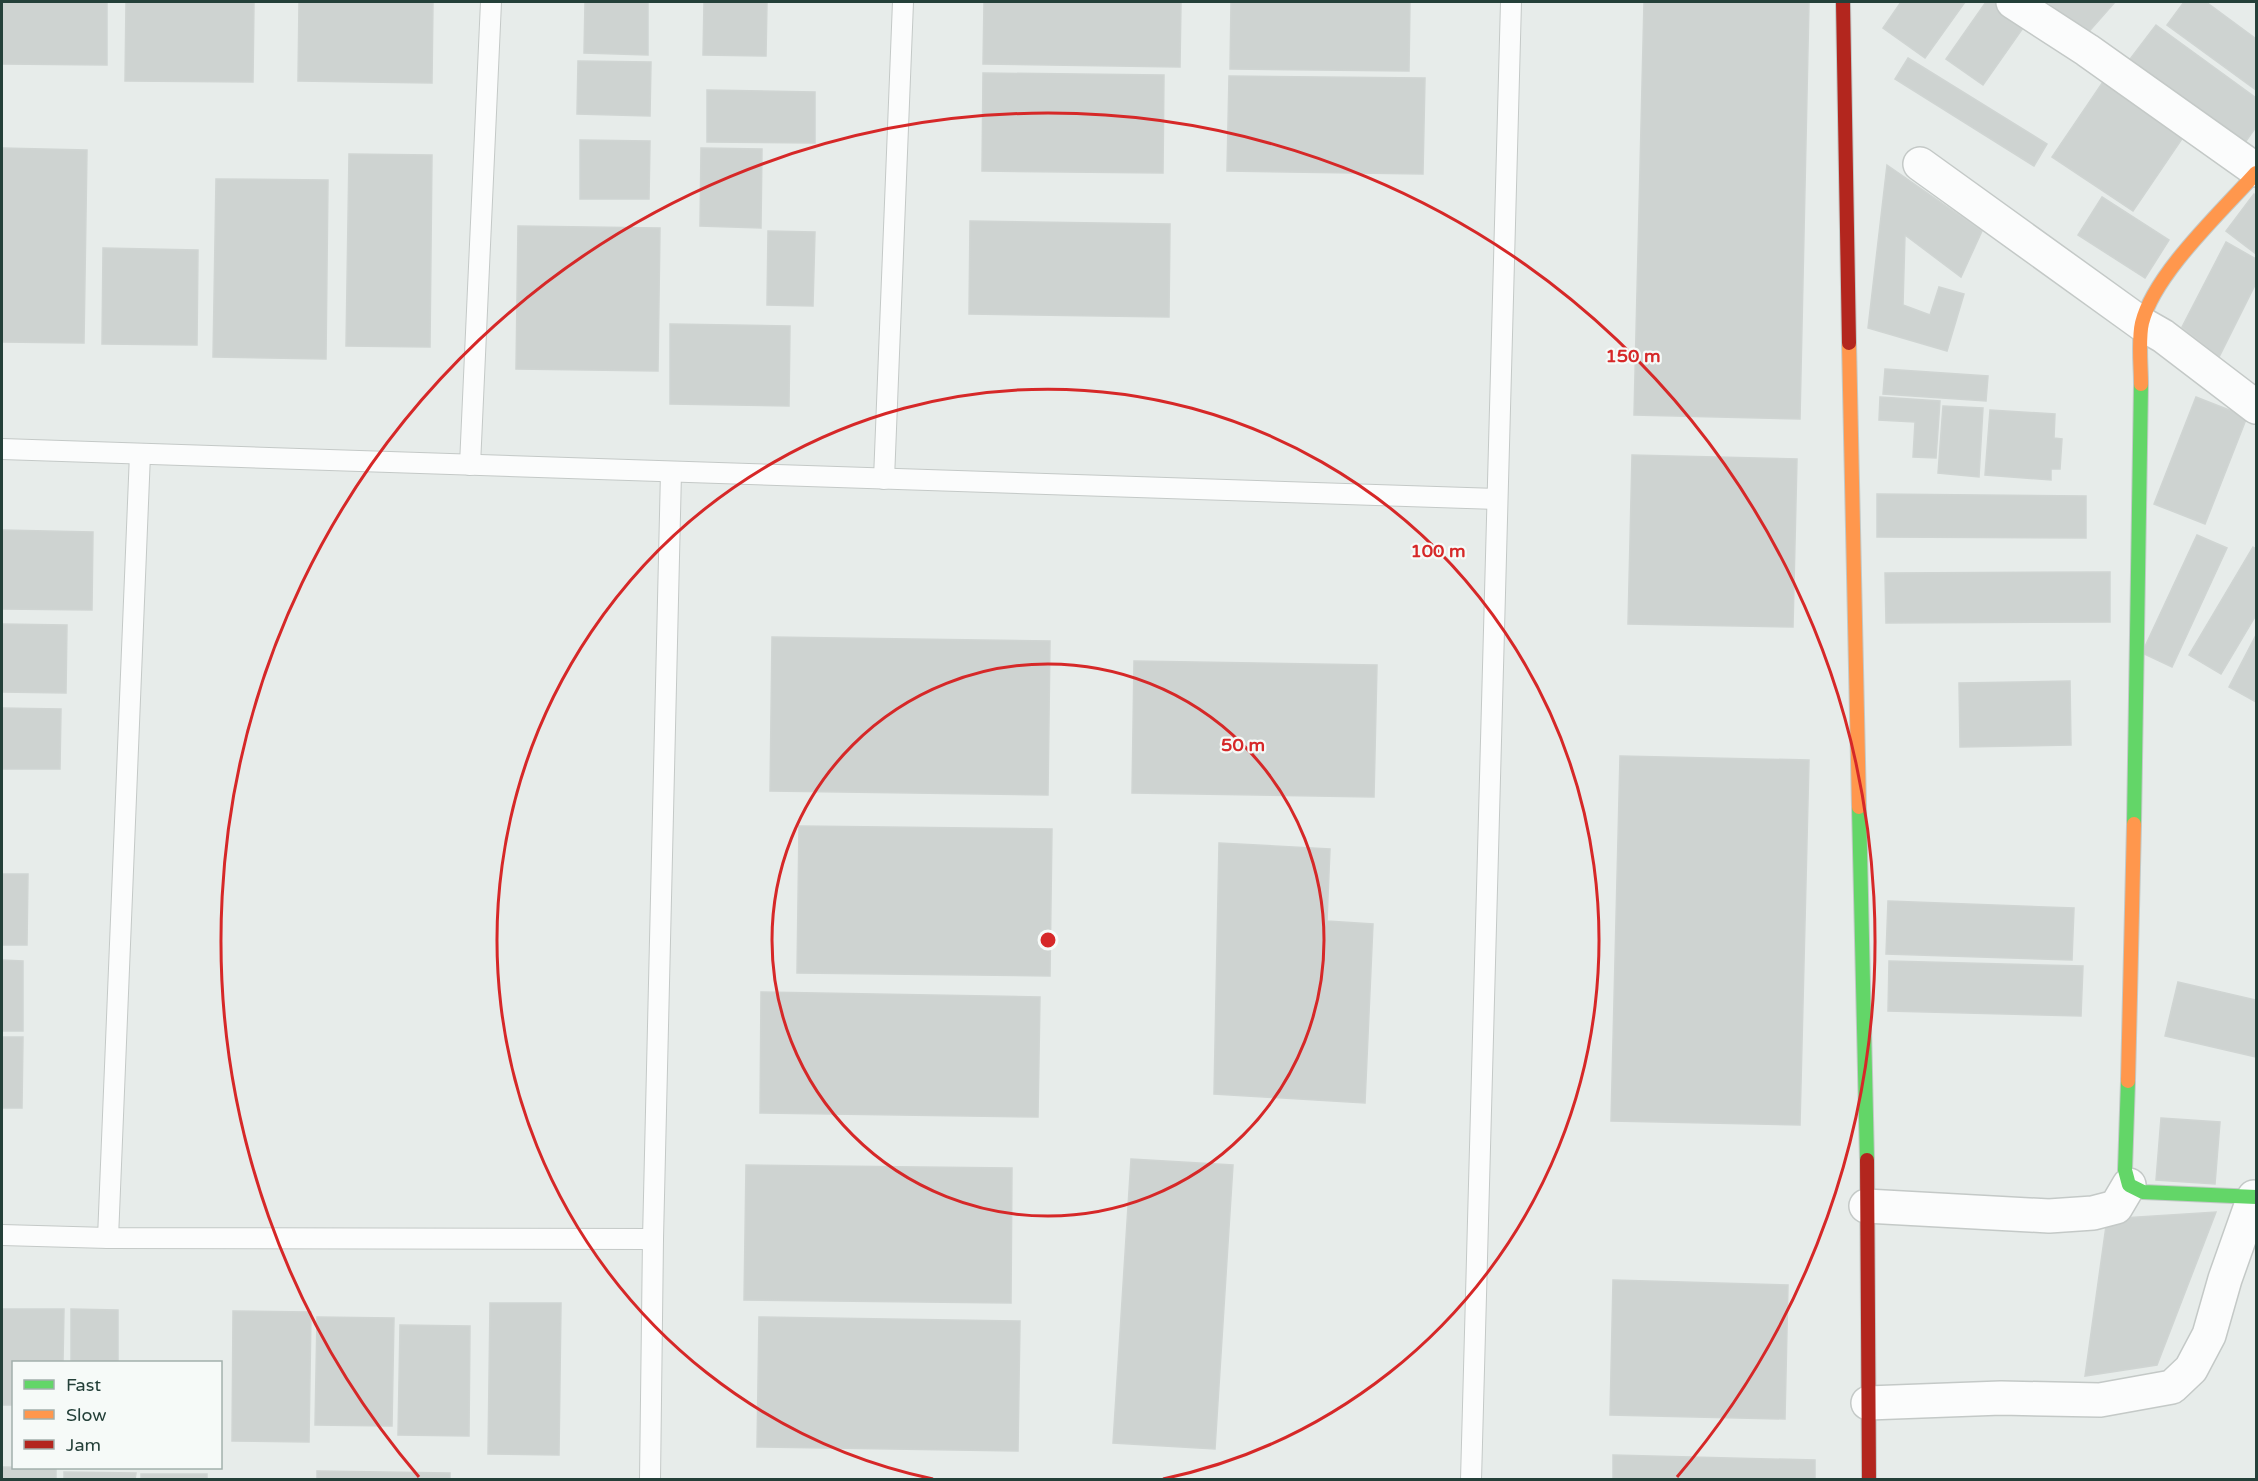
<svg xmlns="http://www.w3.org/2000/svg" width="2258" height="1481" font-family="'Varela Round',sans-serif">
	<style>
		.building { fill: #ced3d1; stroke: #d0d5d3; stroke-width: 1.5 }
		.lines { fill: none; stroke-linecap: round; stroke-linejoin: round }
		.lane-casing { stroke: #c4c9c7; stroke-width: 22 }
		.street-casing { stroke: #c4c9c7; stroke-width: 36 }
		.fast-casing { stroke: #c2c9c7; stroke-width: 16 }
		.slow-casing { stroke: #c2c9c7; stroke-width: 16 }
		.jam-casing { stroke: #c2c9c7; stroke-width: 16 }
		.lane { stroke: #fbfcfc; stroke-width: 20 }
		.street { stroke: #fbfcfc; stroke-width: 33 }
		.fast { stroke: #63d668; stroke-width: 14 }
		.slow { stroke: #ff974d; stroke-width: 14 }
		.jam { stroke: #b3261e; stroke-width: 14 }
		.ring { fill: none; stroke: #d62828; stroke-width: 3 }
		.centre { fill: #d62828; stroke: #f6faf8; stroke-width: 3 }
		.ring-label { font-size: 18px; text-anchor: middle; font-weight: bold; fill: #d62828; stroke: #f6faf8; stroke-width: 4.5; stroke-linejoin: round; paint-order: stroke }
	</style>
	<rect width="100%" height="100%" fill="#e7ecea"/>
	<g class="building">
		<path d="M2,2H107V65L2,64Z"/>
		<path d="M126,2H254L253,82L125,81Z"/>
		<path d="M299,2H433L432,83L298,81Z"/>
		<path d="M585,2H648V55L584,53Z"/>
		<path d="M704,2H767L766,56L703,55Z"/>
		<path d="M984,2H1181L1180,67L983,64Z"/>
		<path d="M1231,2H1410L1409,71L1230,69Z"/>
		<path d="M1644,2H1809L1800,419L1634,415Z"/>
		<path d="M1901,2H1965L1925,58L1883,28Z"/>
		<path d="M1986,2H2007L2030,18L1983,85L1946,59Z"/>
		<path d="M2050,2H2115L2085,36L2049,3Z"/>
		<path d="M2184,2H2206L2256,39V90L2167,25Z"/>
		<path d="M2156,25L2256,98V127L2239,151L2124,67Z"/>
		<path d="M1908,58L2047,144L2034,166L1895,79Z"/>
		<path d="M578,61L651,62L650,116L577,114Z"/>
		<path d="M983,73L1164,75L1163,173L982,171Z"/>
		<path d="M2109,73L2190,127L2133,211L2052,157Z"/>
		<path d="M1229,76L1425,78L1423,174L1227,171Z"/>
		<path d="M707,90L815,92V143L707,142Z"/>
		<path d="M580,140L650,141L649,199H580Z"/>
		<path d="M2,148L87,150L84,343L2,342Z"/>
		<path d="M701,148L762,149L761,228L700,226Z"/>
		<path d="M349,154L432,155L430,347L346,346Z"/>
		<path d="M1887,165L1982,231L1961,277L1905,235L1903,305L1930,315L1939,287L1964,294L1947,351L1868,328Z"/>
		<path d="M216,179L328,180L326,359L213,357Z"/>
		<path d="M2254,194L2256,196V254L2226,231Z"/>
		<path d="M2102,197L2169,240L2145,278L2078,235Z"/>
		<path d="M970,221L1170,224L1169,317L969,314Z"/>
		<path d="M518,226L660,228L658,371L516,369Z"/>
		<path d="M768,231L815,232L813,306L767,305Z"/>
		<path d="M2226,242L2256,259V283L2219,357L2182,327Z"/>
		<path d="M103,248L198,250L197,345L102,344Z"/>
		<path d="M670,324L790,326L789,406L670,404Z"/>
		<path d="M1885,369L1988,376L1986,401L1883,394Z"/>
		<path d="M1880,397L1940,401L1936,458L1913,457L1915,422L1879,420Z"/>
		<path d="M2196,397L2247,417L2205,524L2154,504Z"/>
		<path d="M1943,406L1983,408L1979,477L1938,473Z"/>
		<path d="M1990,410L2055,414L2054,438L2062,439L2060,469H2051V480L1985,475Z"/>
		<path d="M1632,455L1797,459L1793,627L1628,624Z"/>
		<path d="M1877,494L2086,496V538L1877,537Z"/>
		<path d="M2,530L93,532L92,610L2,609Z"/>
		<path d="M2197,535L2227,548L2172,667L2142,653Z"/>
		<path d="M2253,547L2256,549V615L2221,674L2189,655Z"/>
		<path d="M2110,572V622L1886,623L1885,573Z"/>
		<path d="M2,624L67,625L66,693L2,692Z"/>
		<path d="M2256,635V702L2229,687Z"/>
		<path d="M772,637L1050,641L1048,795L770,791Z"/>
		<path d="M1134,661L1377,665L1374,797L1132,793Z"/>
		<path d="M2070,681L2071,745L1960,747L1959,683Z"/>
		<path d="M2,708L61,709L60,769H2Z"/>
		<path d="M1620,756L1809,760L1800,1125L1611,1121Z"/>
		<path d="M799,826L1052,829L1050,976L797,973Z"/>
		<path d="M1219,843L1330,849L1327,921L1373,924L1365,1103L1214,1094Z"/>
		<path d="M2,874H28L27,945H2Z"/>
		<path d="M1888,901L2074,908L2072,960L1886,954Z"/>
		<path d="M2,960L23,961V1031H2Z"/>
		<path d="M1889,961L2083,966L2081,1016L1888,1011Z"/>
		<path d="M2178,982L2256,1000V1057L2165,1036Z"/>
		<path d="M761,992L1040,997L1038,1117L760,1113Z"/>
		<path d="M2,1037H23L22,1108H2Z"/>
		<path d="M2161,1118L2220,1122L2215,1184L2156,1180Z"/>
		<path d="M1131,1159L1233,1165L1215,1449L1113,1443Z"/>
		<path d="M746,1165L1012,1168L1011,1303L744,1300Z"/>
		<path d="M2216,1212L2157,1365L2085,1376L2107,1219Z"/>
		<path d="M1613,1280L1788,1285L1785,1419L1610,1415Z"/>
		<path d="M490,1303H561L559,1455L488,1454Z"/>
		<path d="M2,1309H64L63,1362H14V1405H2Z"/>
		<path d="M71,1309L118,1310V1362H71Z"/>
		<path d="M233,1311L311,1312L309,1442L232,1441Z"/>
		<path d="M317,1317L394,1318L392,1426L315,1425Z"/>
		<path d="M759,1317L1020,1321L1018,1451L757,1447Z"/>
		<path d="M400,1325L470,1326L469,1436L398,1435Z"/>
		<path d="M1613,1455L1815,1460V1480H1613Z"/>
		<path d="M2,1467L56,1468V1480H2Z"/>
		<path d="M317,1471L450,1473V1480H317Z"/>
		<path d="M64,1472L136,1473L135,1480H64Z"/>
		<rect x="141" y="1474" width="66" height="6"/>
	</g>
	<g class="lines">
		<g class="lane-casing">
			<g id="lane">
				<path d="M2,449L1497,499"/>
				<path d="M470,465L491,2"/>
				<path d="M884,479L903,2"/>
				<path d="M2,1235L108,1238L653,1239"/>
				<path d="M108,1238L140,454"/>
				<path d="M650,1480L653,1239L671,472"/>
				<path d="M1471,1480L1511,2"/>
			</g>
		</g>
		<g class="street-casing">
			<g id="street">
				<path d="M2013,2L2087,50L2256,170"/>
				<path d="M1920,164L2142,324L2163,336L2256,407"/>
				<path d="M1866,1206L2049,1216L2093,1213L2116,1207L2129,1185"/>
				<path d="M1868,1403L2001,1398L2100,1400L2172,1387L2191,1369L2209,1335L2225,1279L2254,1197"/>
			</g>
		</g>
		<g class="fast-casing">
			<g id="fast">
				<path d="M1859,807L1867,1160"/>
				<path d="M2134,824L2141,384"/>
				<path d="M2128,1081L2125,1170L2129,1185L2143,1192L2256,1197"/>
			</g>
		</g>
		<g class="slow-casing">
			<g id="slow">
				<path d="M1849,343L1859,807"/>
				<path d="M2141,384C2141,366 2138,340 2142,323C2154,274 2222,211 2256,173"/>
				<path d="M2128,1081L2134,824"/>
			</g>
		</g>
		<g class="jam-casing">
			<g id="jam">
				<path d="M1843,2L1849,343"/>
				<path d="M1867,1160L1869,1480"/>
			</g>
		</g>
		<use href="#lane" class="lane"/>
		<use href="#street" class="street"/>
		<use href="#fast" class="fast"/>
		<use href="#slow" class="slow"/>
		<use href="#jam" class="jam"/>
	</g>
	<g class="ring">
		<circle cx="1048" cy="940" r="276"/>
		<path d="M933 1479A551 551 0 1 1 1163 1479"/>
		<path d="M419 1477A827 827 0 1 1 1677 1477"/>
	</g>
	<circle cx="1048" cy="940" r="9" class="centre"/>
	<g class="ring-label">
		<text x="1633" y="362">150 m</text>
		<text x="1438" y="557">100 m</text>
		<text x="1243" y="751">50 m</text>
	</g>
	<rect width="2258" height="1481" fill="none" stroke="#244039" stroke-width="6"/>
	<rect x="12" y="1361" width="210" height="108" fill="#f6faf8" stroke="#a2b0ac" stroke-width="1.5"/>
	<rect x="24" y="1380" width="30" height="9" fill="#63d668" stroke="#a2b0ac" stroke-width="1.5"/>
	<text x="66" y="1391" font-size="18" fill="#244039">Fast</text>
	<rect x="24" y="1410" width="30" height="9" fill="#ff974d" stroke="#a2b0ac" stroke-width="1.5"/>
	<text x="66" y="1421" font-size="18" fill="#244039">Slow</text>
	<rect x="24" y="1440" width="30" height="9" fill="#b3261e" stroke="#a2b0ac" stroke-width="1.5"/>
	<text x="66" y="1451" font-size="18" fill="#244039">Jam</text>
</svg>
